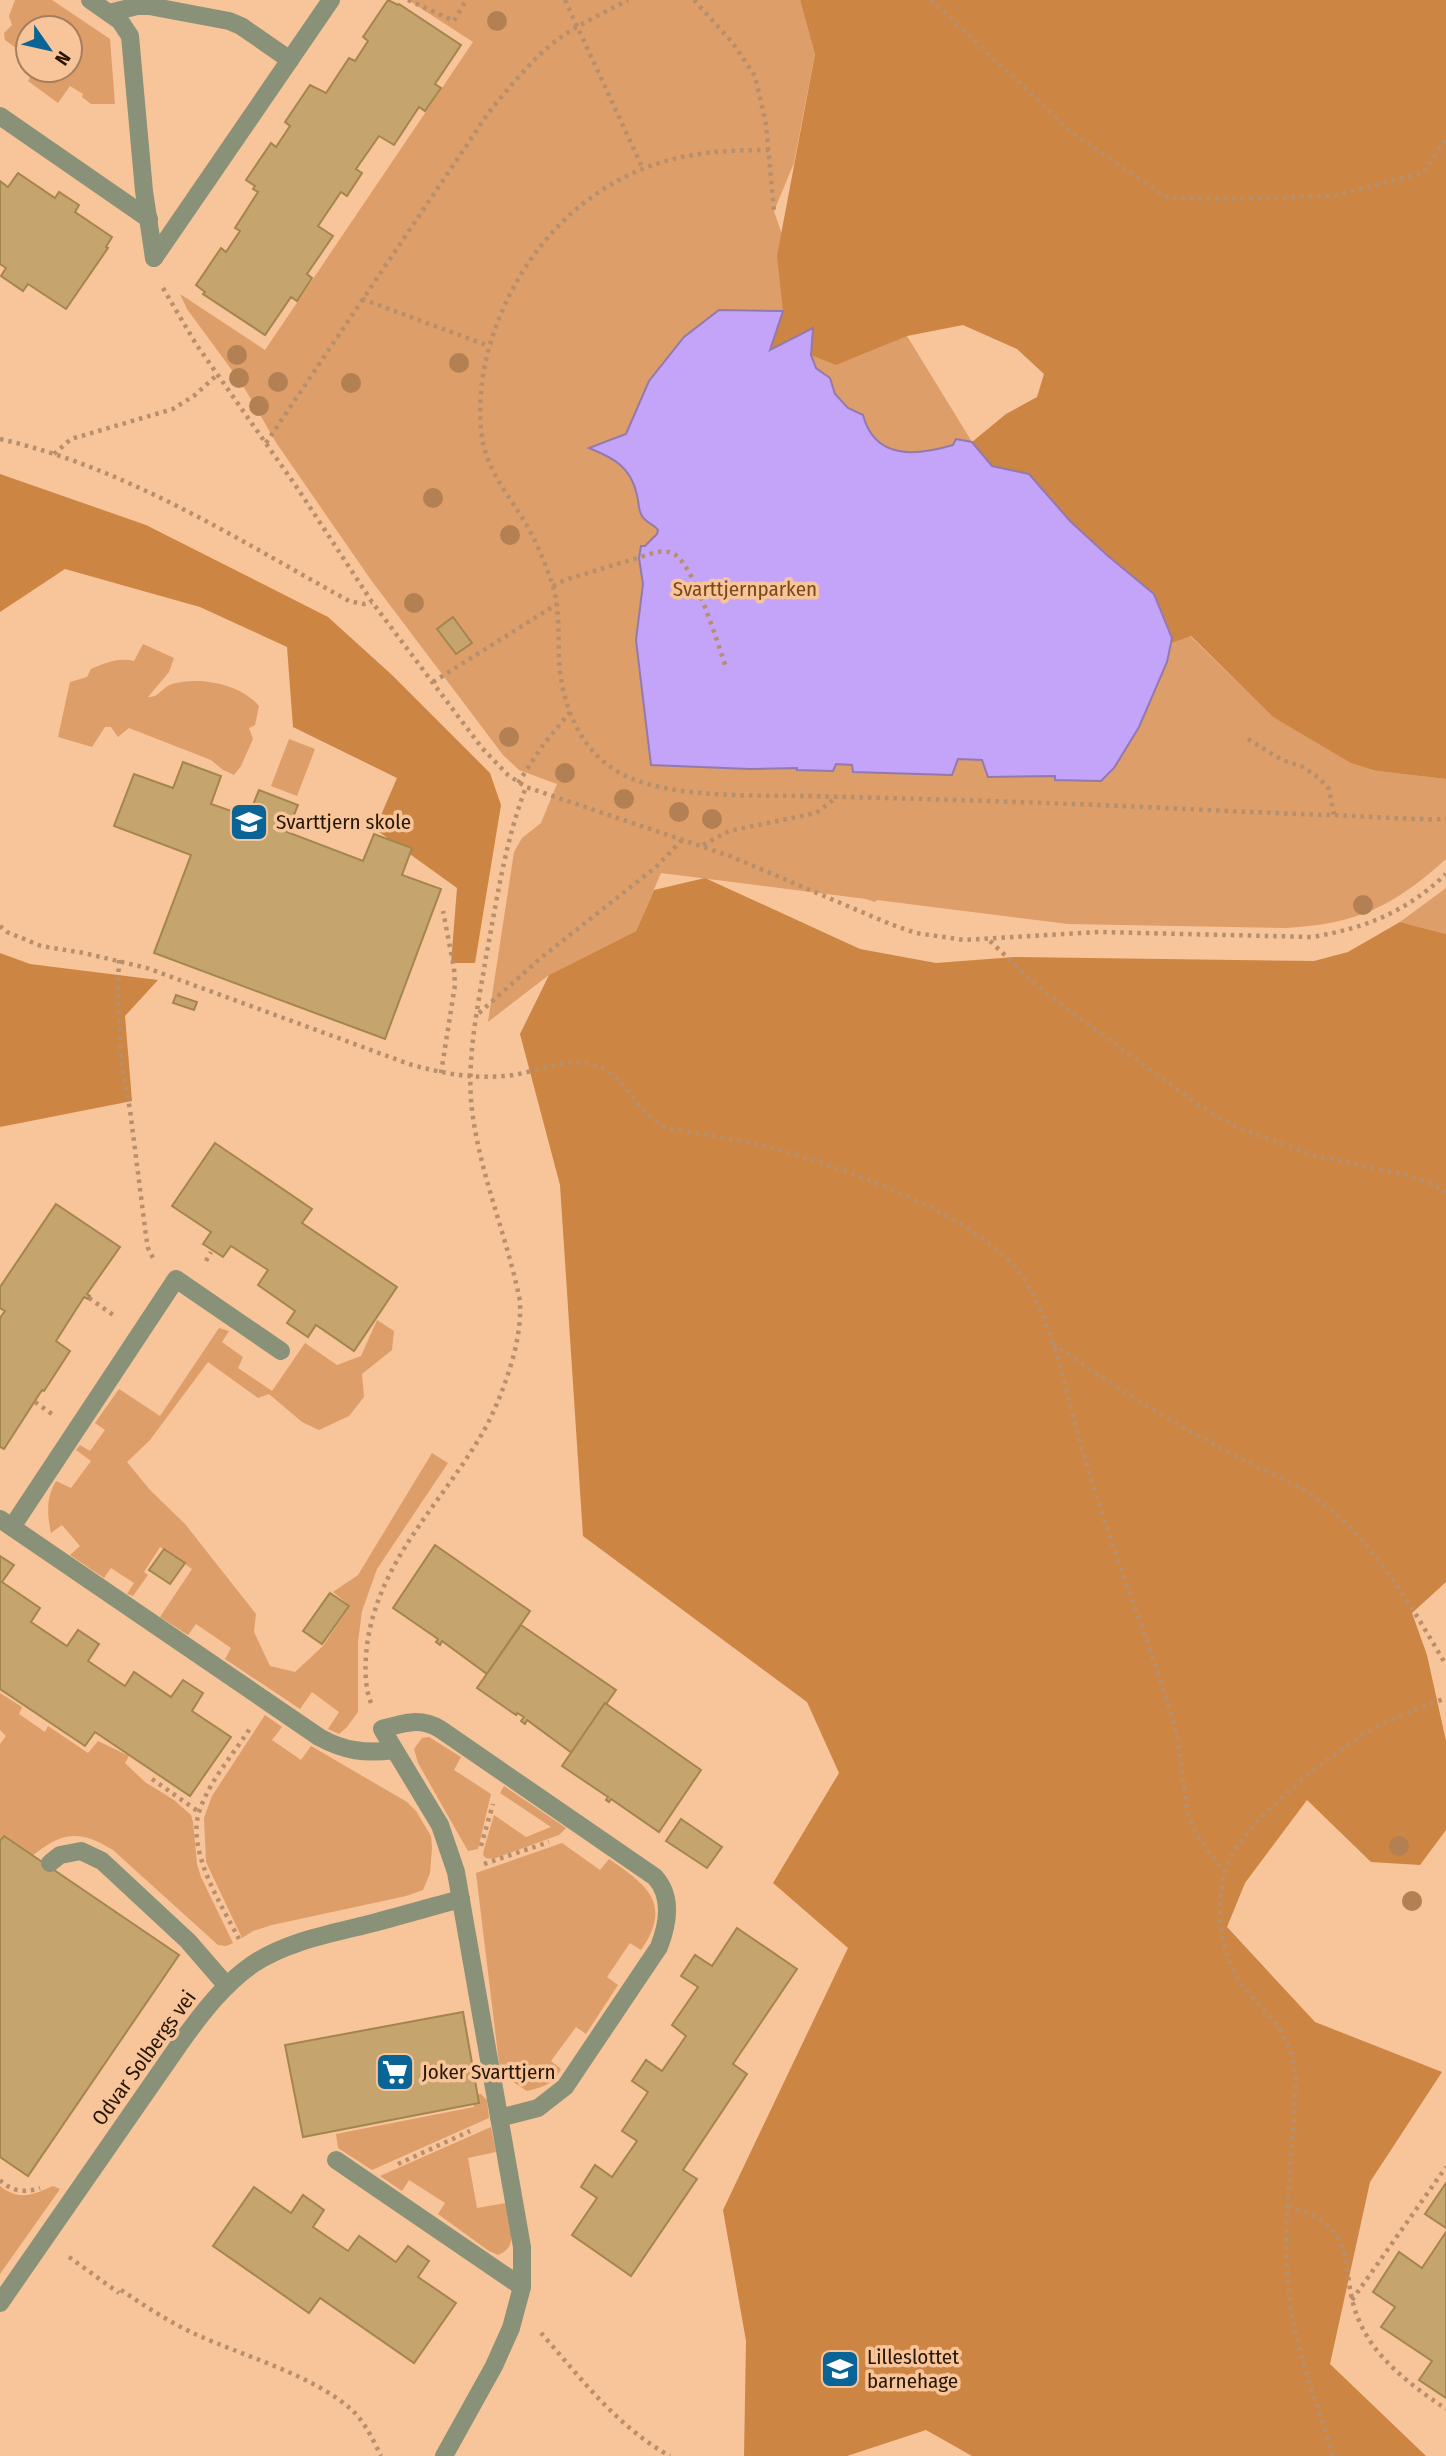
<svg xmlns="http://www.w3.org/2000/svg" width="1446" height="2456" font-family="'Fira Sans Condensed',sans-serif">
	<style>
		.green { fill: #dd9e69 }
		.forest { fill: #cd8543 }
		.water { fill: #c3a4f8; stroke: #9479af; stroke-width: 2 }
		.building { fill: #c5a56d; stroke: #a5854e; stroke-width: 2 }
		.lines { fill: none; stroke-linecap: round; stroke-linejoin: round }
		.path { stroke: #b88f6c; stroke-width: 4.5; stroke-dasharray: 3.5 5; stroke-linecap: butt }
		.minor { stroke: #899178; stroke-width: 18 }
		.tree { fill: #b38053 }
		.labels { text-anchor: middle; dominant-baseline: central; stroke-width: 7; stroke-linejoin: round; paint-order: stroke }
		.park-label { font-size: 21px; fill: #7a4919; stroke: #f8c499 }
		.poi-label { font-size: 21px; fill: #281605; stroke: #f8c499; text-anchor: start }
		.street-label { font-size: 21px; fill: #281605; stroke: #f8c499 }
	</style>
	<rect width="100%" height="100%" fill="#f8c499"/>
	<g class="green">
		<path d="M15,0H52L110,39L115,104H91L82,97L83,94L70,86L58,103L28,81L34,70H70V28H28V57L5,40L4,33L12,25L9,16Z"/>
		<path d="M408,0H800L815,53L794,163L774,211L813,327L907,336L972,442L1054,503L1273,717L1377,771L1446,779V859C1394,906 1357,924 1286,928L1068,924L877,900L875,902L866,899L661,873L636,931L549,975L488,1022L514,852L522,838L541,823L557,784L519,770L503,755L371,580L277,444L242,384L187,309L180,294L265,350L473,42Z"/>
		<path d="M143,644L174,658L169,672L148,697C159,698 162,687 172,684C199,676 241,684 259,706L255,725L249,728L253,739L241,766L234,775L223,770L211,760L129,728L118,737L111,727H105L92,747L58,737L70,682L87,677L91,669C105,663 117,657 134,661Z"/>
		<path d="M289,739L315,749L297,796L271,786Z"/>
		<path d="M1446,888V934L1400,922Z"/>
		<path d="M377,1320L394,1331L392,1350L362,1374L364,1397L349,1416L319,1430L302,1422L269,1394L258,1398L208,1362L150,1440L127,1462L150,1490L185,1524L256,1614L254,1632L270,1666L295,1672L323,1646L350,1606L333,1592L358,1575L432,1453L448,1463L377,1569L362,1611L358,1642V1712L347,1727L339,1734L328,1729L339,1712L312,1692L300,1709L225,1659L231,1648L196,1624L188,1635L160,1617L192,1569L160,1547L144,1572L148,1575L133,1596L127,1594L134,1583L111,1568L104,1578L70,1555L80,1546L62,1525L51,1533C47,1514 46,1498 56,1481L71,1488L91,1461L76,1450L80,1445L90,1451L105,1430L95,1423L119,1389L160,1416L219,1328L229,1331L222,1342L243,1357L238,1368L272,1391L305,1343L337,1365L361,1356Z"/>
		<path d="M0,1693L22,1707L19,1714L45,1732L48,1726L88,1753L98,1741L129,1756L125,1763L145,1782L174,1800L191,1815L193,1822L197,1864L201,1877L233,1943L226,1946L218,1945L113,1850C72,1824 55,1837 22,1864L0,1850V1744L6,1736L0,1730Z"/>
		<path d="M265,1715L282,1727L272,1740L301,1760L311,1746L407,1802L416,1811L431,1836L432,1848L430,1873L423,1890L406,1896L272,1925L253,1931L242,1938L206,1862L204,1818L212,1796Z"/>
		<path d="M429,1737L461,1757L454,1770L491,1794L478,1849L468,1851L418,1763L414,1749L422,1738Z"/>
		<path d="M504,1786L566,1828L559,1835L493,1859L486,1858L483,1855L484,1849L494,1815L526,1837L551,1827L500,1793Z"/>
		<path d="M562,1843L600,1870L609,1859C647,1885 673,1904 641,1950L630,1943L607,1977L618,1985L586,2034L576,2027L551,2061L561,2069C554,2084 543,2087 527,2091L510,2080L499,2063L476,1873Z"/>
		<path d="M481,2094L487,2100L489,2118L372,2170L338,2148L336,2134L474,2107L472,2095Z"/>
		<path d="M491,2127L496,2152L468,2158L477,2208L506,2203C509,2222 521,2246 498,2255L489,2251L438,2214L445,2203L409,2180L402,2191L380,2176Z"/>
		<path d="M0,2186C19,2201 33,2195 53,2186L60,2189L0,2274Z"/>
	</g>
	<g class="forest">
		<path d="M800,0H1446V779L1377,771L1351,763L1273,717L1191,636L1171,643L1168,626L1154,594L1108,556L1070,520L1029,474L992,466L972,442L1006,414L1037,397L1044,374L1017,349L963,325L907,336L836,365L811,355L813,328L770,351L783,311L777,256L815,54Z"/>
		<path d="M0,474L146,525L328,617L392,675L490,773L501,805L475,963H451L457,888L375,829L397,778L293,727L287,647L200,607L65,569L0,612Z"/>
		<path d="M705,878L860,949L936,963L1015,957L1314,961L1348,952L1400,922L1446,934V1582L1412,1613L1427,1655L1446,1741V1830L1420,1865L1371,1862L1307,1800L1245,1883L1227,1927L1315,2022L1442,2072L1370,2182L1330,2364L1426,2456H972L926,2430L847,2456H744L746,2341L723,2210L848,1948L773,1883L839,1773L807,1702L583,1536L560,1185L520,1034L549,975L636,931L654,890Z"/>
		<path d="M0,953L30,964L158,980L125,1016L132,1101L0,1127Z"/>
	</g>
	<path class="water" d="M719,310L783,311L770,350L813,328L811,355L816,368L830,378L835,394L848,408L863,415C875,460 916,456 953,445L956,439L972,442L992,466L1029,474L1070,521L1108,556L1154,594L1172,638L1167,662L1139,727L1114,768L1101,781L1055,780V776L988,777L982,760L958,759L952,775L853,772L852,765L836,764L833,771L797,770V768L750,769L651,765L636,640L643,584L639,558L641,546H645L657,534L658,530C654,524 646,523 642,516C638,510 639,502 637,495C631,467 614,458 589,448L626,434L649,381L684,337Z"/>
	<g class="building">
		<path d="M388,0L398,5L399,4L461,45L435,84L441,88L425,111L419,107L394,145L379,136L356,169L362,173L347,196L341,192L318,226L333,236L307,274L312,278L297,301L291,297L265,335L203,294L205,292L196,285L221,248L226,252L240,231L235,228L258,192L253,189L255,186L246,180L271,143L276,147L290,126L285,122L310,85L326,93L349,58L355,61L368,41L363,37Z"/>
		<path d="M18,173L55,198L59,192L79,205L75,212L112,237L106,247L108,248L66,309L28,284L23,291L1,276L6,268L0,264V181L8,187Z"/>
		<path d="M453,617L472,643L456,654L437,629Z"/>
		<path d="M183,762L221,776L211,804L248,817L259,790L298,805L287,832L363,861L374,834L412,848L402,875L441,889L385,1039L154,953L191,855L114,826L134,774L173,788Z"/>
		<path d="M176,995L197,1002L194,1010L173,1003Z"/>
		<path d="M215,1143L312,1209L302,1223L397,1287L354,1351L316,1325L308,1337L287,1323L295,1311L258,1285L268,1270L231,1246L223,1257L203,1244L211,1232L172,1206Z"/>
		<path d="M56,1204L120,1247L87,1294L90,1296L88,1299L84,1297L56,1341L70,1351L44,1391L42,1390L4,1449L0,1447V1318L5,1311L0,1308V1287Z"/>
		<path d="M435,1545L530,1611L487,1674L442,1641L440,1645L436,1642L438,1639L393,1608Z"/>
		<path d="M164,1549L185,1563L170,1584L149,1570Z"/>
		<path d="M0,1556L14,1565L2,1582L40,1608L31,1622L67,1646L78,1630L99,1644L88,1661L125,1686L134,1672L171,1697L183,1680L203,1693L192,1711L231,1737L190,1796L95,1732L85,1746L0,1689Z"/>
		<path d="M330,1593L349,1606L322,1644L303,1631Z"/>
		<path d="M521,1625L616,1690L572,1753L527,1720L525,1724L521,1721L524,1717L517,1713L516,1715L477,1688Z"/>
		<path d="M605,1703L701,1770L659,1832L611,1799L609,1802L606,1800L608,1797L562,1766Z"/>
		<path d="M681,1819L722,1847L707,1868L666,1841Z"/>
		<path d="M4,1836L179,1955L28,2176L0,2157V1841Z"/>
		<path d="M737,1928L797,1969L733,2064L747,2074L683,2170L697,2179L631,2276L572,2235L597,2198L581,2187L595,2165L612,2177L637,2141L622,2131L648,2092L632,2081L646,2060L662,2071L686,2036L672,2025L698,1987L681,1976L695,1955L712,1966Z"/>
		<path d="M463,2012L479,2103L303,2137L285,2045Z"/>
		<path d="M1446,2183V2228L1425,2214Z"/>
		<path d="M254,2187L291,2213L303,2195L324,2210L313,2227L348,2251L359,2236L396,2262L408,2246L429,2261L418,2277L456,2303L414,2363L320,2298L309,2313L213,2246Z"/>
		<path d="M1446,2232V2398L1419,2380L1432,2361L1381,2327L1395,2307L1373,2292L1399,2252L1422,2268Z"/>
	</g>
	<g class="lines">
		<g class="path">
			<path d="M408,0L454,21L466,0"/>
			<path d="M565,0L643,169"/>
			<path d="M694,0L732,42L755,76L766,124L774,211"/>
			<path d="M931,0L1075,135L1168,198L1232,199L1332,196L1423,173L1446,139"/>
			<path d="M769,150C727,150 685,152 645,168C563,200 506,275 486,360C480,386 478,416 483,443C490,475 510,497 526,524C537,543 546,565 553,586C560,610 558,635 559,660C562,705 579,750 620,773C667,799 755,795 809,796C888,798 966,800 1044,803C1139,806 1234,812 1329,815C1368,816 1407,820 1446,819"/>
			<path d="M163,288L196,344L298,489L372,602L482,748L508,775L526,787L730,856L890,924L916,933L964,940L1099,932L1312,937C1366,928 1406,912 1446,874"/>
			<path d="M362,299L489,346"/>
			<path d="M0,439C127,468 237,539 349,601L364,604L372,602"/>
			<path d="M266,443L489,112C513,83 538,51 570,31C588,20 609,10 628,0"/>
			<path d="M54,454L71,439L173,409L195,395L218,374"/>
			<path d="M553,586L565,580L650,554C657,552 664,550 672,553C694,562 717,643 726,667"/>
			<path d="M433,682L557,604"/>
			<path d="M1248,739L1282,760L1303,767L1319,778L1329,789L1334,815"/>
			<path d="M518,783L543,745L570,712"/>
			<path d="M703,845L729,831L816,813L837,797"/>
			<path d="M0,926L7,932L41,946L84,953L147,968L409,1064C444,1074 477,1080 513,1075C539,1071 565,1058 591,1064C630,1074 634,1117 671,1129C679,1131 689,1131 697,1133C729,1139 763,1144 794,1154C861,1175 975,1216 1019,1272C1050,1311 1067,1395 1081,1445C1097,1500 1115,1553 1135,1607C1150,1649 1165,1691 1176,1733C1182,1758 1182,1785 1188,1811C1193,1835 1211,1854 1225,1872"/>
			<path d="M990,941L1044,992L1200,1106L1238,1128L1317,1156L1411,1176L1434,1185L1446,1192"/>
			<path d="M119,960L118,984L121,1062L130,1110L146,1236L148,1248L154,1260"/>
			<path d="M479,1013L542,957L656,867L683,839"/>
			<path d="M441,1073L455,985L454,968L443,911"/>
			<path d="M206,1261L211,1252"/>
			<path d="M89,1298L116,1317"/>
			<path d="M1053,1344C1110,1384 1169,1421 1230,1453C1265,1472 1302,1484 1332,1510C1380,1553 1414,1610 1446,1665"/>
			<path d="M35,1402L52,1414"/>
			<path d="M371,1703C364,1685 365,1664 367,1645C379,1556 448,1498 488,1423C497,1405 504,1387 510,1368C517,1345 521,1325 520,1301C507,1236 480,1175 472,1110C466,1060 478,1006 486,957C497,899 505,842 526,787"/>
			<path d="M152,1779L199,1812"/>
			<path d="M481,1846L493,1804"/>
			<path d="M484,1864L549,1842"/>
			<path d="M239,1939C221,1904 185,1849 200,1809C211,1779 234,1753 251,1727"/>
			<path d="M398,2164L470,2131"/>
			<path d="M0,2180C12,2192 25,2193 40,2188"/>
			<path d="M1288,2206C1368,2228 1334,2272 1362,2327C1379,2362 1415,2388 1446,2409"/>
			<path d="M69,2257L119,2293"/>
			<path d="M121,2290C145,2306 169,2322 195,2334C243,2356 314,2375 353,2411C366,2424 373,2440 381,2456"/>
			<path d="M1352,2300L1446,2167"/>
			<path d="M541,2333C580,2377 617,2427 670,2456"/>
			<path d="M1333,2456C1319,2405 1296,2354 1290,2302C1281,2228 1293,2153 1296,2079C1293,2056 1288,2038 1273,2020C1257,2000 1238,1986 1229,1961C1217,1927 1216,1889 1231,1857C1250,1818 1326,1758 1363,1735C1388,1719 1419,1708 1446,1698"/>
		</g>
		<g class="minor">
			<path d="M90,0L120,21L130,36L144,191L154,258"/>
			<path d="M109,13L137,6H149L229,21L241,26L290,60"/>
			<path d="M0,116L149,219"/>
			<path d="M154,258L331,0"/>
			<path d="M0,1519L319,1737C344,1751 366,1754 394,1750"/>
			<path d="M12,1527L176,1279L281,1351"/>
			<path d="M50,1863L60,1855L81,1851L102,1861L188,1941L227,1986"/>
			<path d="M336,2160L522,2287"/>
			<path d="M0,2303L181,2042C202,2013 224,1984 253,1964C288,1941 330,1934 369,1924C400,1916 430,1907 461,1899"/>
			<path d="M444,2456L494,2366L511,2328L522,2287V2247L456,1872L440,1825L382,1729C403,1723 420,1717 440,1729L655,1877C673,1897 668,1924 659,1947L565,2087L538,2108L499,2118"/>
		</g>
	</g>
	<g class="tree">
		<circle cx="497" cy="21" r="10"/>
		<circle cx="237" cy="355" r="10"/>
		<circle cx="459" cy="363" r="10"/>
		<circle cx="239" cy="378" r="10"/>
		<circle cx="278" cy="382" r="10"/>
		<circle cx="351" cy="383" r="10"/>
		<circle cx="259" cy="406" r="10"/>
		<circle cx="433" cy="498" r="10"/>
		<circle cx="510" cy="535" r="10"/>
		<circle cx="414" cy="603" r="10"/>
		<circle cx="509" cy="737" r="10"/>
		<circle cx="565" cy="773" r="10"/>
		<circle cx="624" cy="799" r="10"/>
		<circle cx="679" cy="812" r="10"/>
		<circle cx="712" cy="819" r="10"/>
		<circle cx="1363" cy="905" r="10"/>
		<circle cx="1399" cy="1846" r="10"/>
		<circle cx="1412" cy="1901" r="10"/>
	</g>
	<defs>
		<g id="school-square" transform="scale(2.0125)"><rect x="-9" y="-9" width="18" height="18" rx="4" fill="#0a6495" stroke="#f8c499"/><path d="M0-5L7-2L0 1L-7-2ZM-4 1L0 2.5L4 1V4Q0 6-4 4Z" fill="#fff"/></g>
		<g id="supermarket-square" transform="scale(2.0125)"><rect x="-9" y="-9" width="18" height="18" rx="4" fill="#0a6495" stroke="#f8c499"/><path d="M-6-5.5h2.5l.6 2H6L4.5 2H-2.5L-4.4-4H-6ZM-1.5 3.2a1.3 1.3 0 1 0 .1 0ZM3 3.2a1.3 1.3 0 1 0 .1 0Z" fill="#fff"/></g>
	</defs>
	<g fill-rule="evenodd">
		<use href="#school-square" x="249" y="822"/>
		<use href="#supermarket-square" x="395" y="2072"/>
		<use href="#school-square" x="840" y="2369"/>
	</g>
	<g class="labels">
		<g class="park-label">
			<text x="745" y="589">Svarttjernparken</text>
		</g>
		<g class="poi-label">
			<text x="276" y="822">Svarttjern skole</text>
			<text x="422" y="2072">Joker Svarttjern</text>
			<text x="867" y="2357">Lilleslottet<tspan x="867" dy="24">barnehage</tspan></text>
		</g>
		<g class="street-label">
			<text transform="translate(144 2058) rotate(-54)">Odvar Solbergs vei</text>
		</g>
	</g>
	<g transform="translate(49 49) rotate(124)"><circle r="33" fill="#f8c499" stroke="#a57e5e" stroke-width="2"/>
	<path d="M0-5L12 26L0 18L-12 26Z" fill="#0a6495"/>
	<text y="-10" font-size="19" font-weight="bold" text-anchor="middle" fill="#281605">N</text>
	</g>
</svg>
